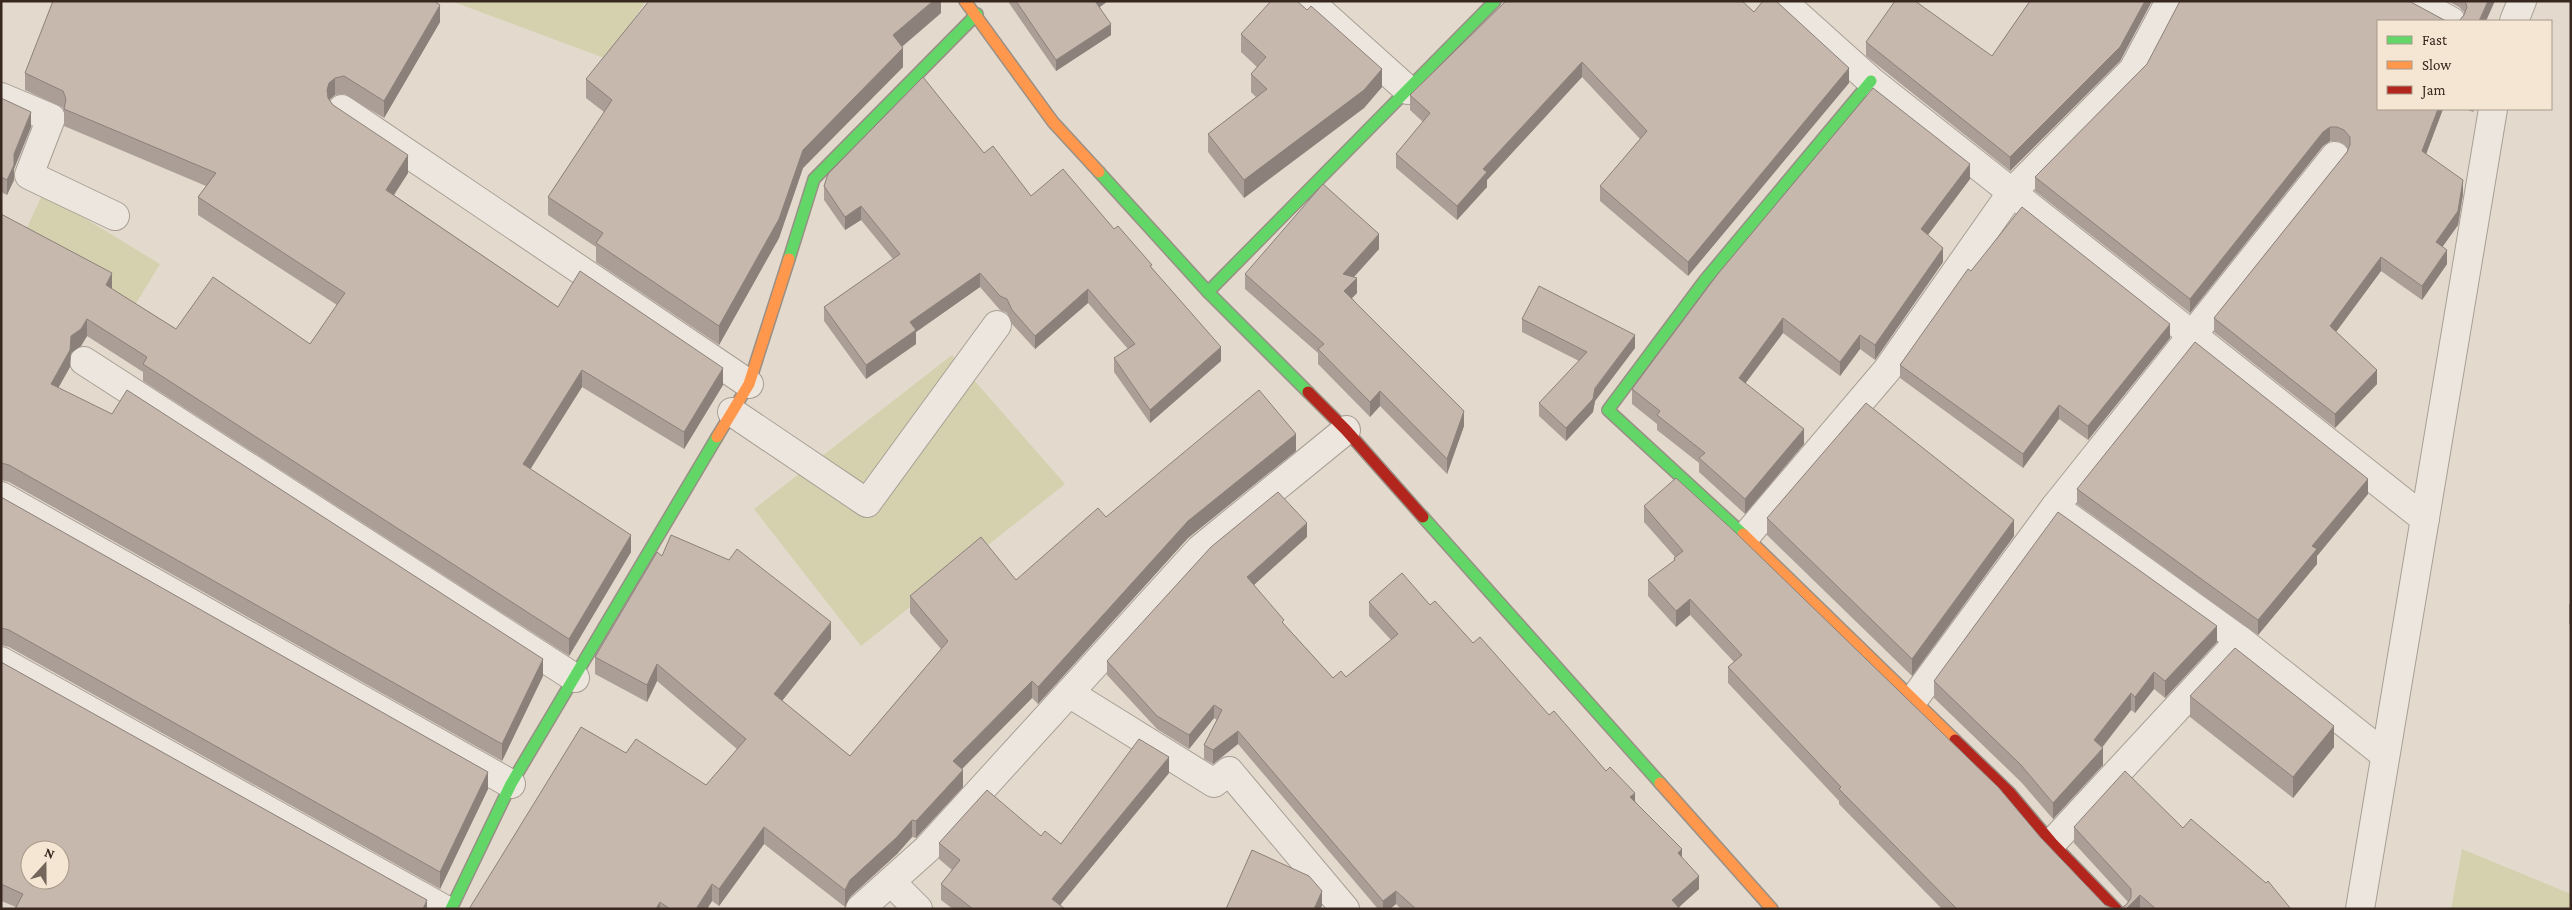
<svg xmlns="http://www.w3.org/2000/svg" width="2572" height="910" font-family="'Crimson Pro',serif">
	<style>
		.green { fill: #d5d1af }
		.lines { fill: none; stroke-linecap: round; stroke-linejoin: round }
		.street-casing { stroke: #a89f95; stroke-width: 30 }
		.fast-casing { stroke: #988f86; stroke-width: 14 }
		.slow-casing { stroke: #988f86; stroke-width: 14 }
		.jam-casing { stroke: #988f86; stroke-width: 14 }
		.street { stroke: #ece6de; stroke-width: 28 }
		.fast { stroke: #63d668; stroke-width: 11 }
		.slow { stroke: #ff974d; stroke-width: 11 }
		.jam { stroke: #b3261e; stroke-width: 11 }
		.wall { fill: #ab9e96 }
		.shaded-wall { fill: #8b817a }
		.building { fill: #c7b8ae; stroke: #8b817a; fill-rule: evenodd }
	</style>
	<rect width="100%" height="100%" fill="#e3dacd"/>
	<g class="green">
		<path d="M451,1H646L607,59Z"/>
		<path d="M43,193L160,264L135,305L25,232Z"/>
		<path d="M952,355L1065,484L861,646L754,509Z"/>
		<path d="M2462,849L2571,894V909H2451Z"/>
	</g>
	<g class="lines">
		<g class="street-casing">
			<g id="street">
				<path d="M1309,1L1408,90"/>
				<path d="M1782,1L1871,81L2425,519"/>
				<path d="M2415,1L2451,21"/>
				<path d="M2514,21L2522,1"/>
				<path d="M1,97L51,118L29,175L115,216"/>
				<path d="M342,109L749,384"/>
				<path d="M84,361L575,678"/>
				<path d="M732,412L867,503L997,325"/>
				<path d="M1,496L511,784"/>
				<path d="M2055,507L2240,640"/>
				<path d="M1746,536L1887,370L2012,192L2133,70L2170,1"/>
				<path d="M1,661L444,909"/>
				<path d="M1069,693L1214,783L1229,771L1345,909"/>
				<path d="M1914,699L2055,507L2335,156"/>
				<path d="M2052,843L2240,640L2385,755"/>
				<path d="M891,882L918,909"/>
				<path d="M860,909L927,849L1200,549L1346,430"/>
				<path d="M2360,909L2493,109"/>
			</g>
		</g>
		<g class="fast-casing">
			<g id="fast">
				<path d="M1099,172L1208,292L1308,392"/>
				<path d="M789,259L814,179L977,14"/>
				<path d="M1208,292L1495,1"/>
				<path d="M1423,517L1660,783"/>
				<path d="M1743,534L1608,410L1705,280L1871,81"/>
				<path d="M451,909L511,784L717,437"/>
			</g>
		</g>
		<g class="slow-casing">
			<g id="slow">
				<path d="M965,1L1053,122L1099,172"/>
				<path d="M717,437L749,384L789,259"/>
				<path d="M1743,534L1955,740"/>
				<path d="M1660,783L1772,909"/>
			</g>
		</g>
		<g class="jam-casing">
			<g id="jam">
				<path d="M1308,392L1346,430L1423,517"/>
				<path d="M1955,740L2010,793L2052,843L2116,909"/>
			</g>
		</g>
		<use href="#street" class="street"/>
		<use href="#fast" class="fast"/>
		<use href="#slow" class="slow"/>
		<use href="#jam" class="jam"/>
	</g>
	<g class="wall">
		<path d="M941,1V13L902,47L903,67L803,168L779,238L719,345L596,262V247L548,215V197L604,112L586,98V79Z"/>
		<path d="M1009,1H1108L1100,7L1111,35L1056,71L1009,3Z"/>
		<path d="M2030,1H2152L2120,61L2010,171L1866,56V42L1992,56Z"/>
		<path d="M2448,1H2495L2459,21L2464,15L2465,13L2459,7Z"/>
		<path d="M1754,12L1849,83L1688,276L1600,201V186L1640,139L1582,77L1487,180V187L1457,220L1396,168V154L1423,122L1410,110V95Z"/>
		<path d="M440,22L384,118L344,94L335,95L329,100L333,105L408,173L394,195L558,307L723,385L684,449L582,387L530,469L631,552L569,656L143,381V372L87,336L81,346L71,353L70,367L58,388L543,676L502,761L9,482L1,480V214L112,289L176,329L310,344L337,305L198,215V197L206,186L64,126V112L63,108L25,90V73Z"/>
		<path d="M1241,34L1382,87L1364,108L1244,198L1208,152V134L1256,97L1251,92V74L1257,67L1241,52Z"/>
		<path d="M2147,64L2443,109L2426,154L2463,194L2458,225L2442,247L2447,264L2422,300L2381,271L2336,332L2377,384L2335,428L2214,332V318L2347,152L2348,149L2344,144L2337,141H2330L2323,146L2190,313L2035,191V177Z"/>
		<path d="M1,98L31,127L14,169V180L7,195L1,192Z"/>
		<path d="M2465,109H2475L2473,112Z"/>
		<path d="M984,153L1031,196L1114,229L1152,268L1221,361L1150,423L1114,372V358L1128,349L1088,303L1035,349L1012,324L1007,313L1000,310L980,287L916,332V344L866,379L824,321V307L893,259L861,220L845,230L824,200V186Z"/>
		<path d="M1970,179L1928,235L1943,262L1875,360L1860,349L1840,376L1783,333L1745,383L1804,444L1745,514L1699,472V463L1657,430V424L1632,404V389Z"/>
		<path d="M1379,249L1354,277L1357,293L1352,298L1464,426L1447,474L1380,406L1370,417L1318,364V353L1245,289V274Z"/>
		<path d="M1971,271L2170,338L2088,440L2059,419L2023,468L1900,378V365Z"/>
		<path d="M1522,319L1635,348L1595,401L1593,412L1566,441L1539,416V403L1579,361L1522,332Z"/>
		<path d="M1296,451L1188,538L1038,704L1032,698L962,769L963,787L916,838L912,837L897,854L850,897L845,907L764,844L719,906L712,901L707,909H469L626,753L706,785L737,749L657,681L647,702L595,674V657L662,556L831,639L782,701L850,756L941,649L910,613V596L1016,580L1106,517Z"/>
		<path d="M2077,489L2368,494L2317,556V564L2258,635L2077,504Z"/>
		<path d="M1,497L488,789L440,889L9,647L1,645Z"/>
		<path d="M1644,506L2041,838L2105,905L2112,908L2119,909L2126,905L2128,902L2074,843V827L2183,828L2291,909H1942L1839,804V801L1728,683V667L1734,662L1690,615L1676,627L1648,596V580L1674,561V558L1675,557L1644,522Z"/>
		<path d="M1767,518L2014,536L1912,676L1767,535Z"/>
		<path d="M1307,537L1254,585L1284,624L1333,678L1346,677L1391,640L1369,616V602L1430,605L1473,643L1549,715L1606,771L1635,801L1682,857L1699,889L1679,907L1680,909H1401L1396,904L1390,909H1378L1238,744L1213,764L1204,759V745L1217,720L1214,718L1189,749L1157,729L1107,675V661Z"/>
		<path d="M2571,601V625L2569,624V605Z"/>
		<path d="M2217,642L2165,698L2154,689L2135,713L2131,710L2102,748L2103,765L2053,819L2021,782L1934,698V681Z"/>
		<path d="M1,662L427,909L16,907L1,901Z"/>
		<path d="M2190,696L2334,747L2293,798L2190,717Z"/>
		<path d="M1169,773L1060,905L1065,909H953L941,900V884L952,870L939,859V843L1061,844Z"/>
	</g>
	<g class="shaded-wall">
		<path d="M933,1H941V13L893,54V35Z"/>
		<path d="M1094,1H1108L1094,11Z"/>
		<path d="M2145,1H2152L2120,61L2010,171V157Z"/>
		<path d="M2488,1H2495L2486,21H2479Z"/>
		<path d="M440,5V22L384,118V101Z"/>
		<path d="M1111,24V35L1056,71V60Z"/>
		<path d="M903,48V67L803,168L779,238L719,345V326L803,150Z"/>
		<path d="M1582,62V77L1487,180V187L1457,220V206L1483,169Z"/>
		<path d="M1849,68V83L1688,276V262Z"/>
		<path d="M1382,69V87L1364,108L1244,198V180Z"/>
		<path d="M335,78V95L329,100L327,107V90L329,83Z"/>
		<path d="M2438,109H2443L2422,165V151Z"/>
		<path d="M31,112V127L14,169V180L7,195V180L14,154Z"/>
		<path d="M2330,127V141L2323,146L2190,313V299L2323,132Z"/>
		<path d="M408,155V173L386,207V190Z"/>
		<path d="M1970,164V179L1921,244V229Z"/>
		<path d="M2463,180V194L2458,225L2436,256V242Z"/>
		<path d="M861,206V220L845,230V217Z"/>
		<path d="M1379,234V249L1343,289V274Z"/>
		<path d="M1943,248V262L1875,360V345Z"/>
		<path d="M2447,250V264L2422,300V286Z"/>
		<path d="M2381,257V271L2330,340V326Z"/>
		<path d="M112,273V290L106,285Z"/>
		<path d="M980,273V287L916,332V344L866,379V365L910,322Z"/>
		<path d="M1357,278V293L1344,306V291Z"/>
		<path d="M1088,289V303L1035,349V336Z"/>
		<path d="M1783,318V333L1739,392V378Z"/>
		<path d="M87,319V336L81,346L71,353L70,367L51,401V384L71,336Z"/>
		<path d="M2170,324V338L2088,440V426Z"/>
		<path d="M1635,335V348L1595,401L1593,412L1566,441V428Z"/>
		<path d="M1860,335V349L1840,376V362Z"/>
		<path d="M1221,347V361L1150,423V410Z"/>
		<path d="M723,368V385L684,449V432Z"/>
		<path d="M582,370V387L523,481V464Z"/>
		<path d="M2377,370V384L2335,428V414Z"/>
		<path d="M1380,391V406L1370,417V402Z"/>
		<path d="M2059,405V419L2023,468V454Z"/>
		<path d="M1464,411V426L1447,474V459Z"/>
		<path d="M1804,429V444L1745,514V499Z"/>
		<path d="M1296,434V451L1188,538L1038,704V687L1188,521Z"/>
		<path d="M2368,479V494L2317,556V564L2258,635V620L2312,546Z"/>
		<path d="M2014,520V536L1912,676V659Z"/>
		<path d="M1307,523V537L1247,591V577Z"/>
		<path d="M631,535V552L569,656V639Z"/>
		<path d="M1690,599V615L1676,627V611Z"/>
		<path d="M831,622V639L774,711V694Z"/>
		<path d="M2217,626V642L2165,698V681Z"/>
		<path d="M543,659V676L502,761V744Z"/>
		<path d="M657,664V681L647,702V685Z"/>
		<path d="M2154,672V689L2135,713V697Z"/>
		<path d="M1032,681V698L953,778V761Z"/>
		<path d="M2131,693V710L2094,757V740Z"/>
		<path d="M1214,705V718L1189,749V735Z"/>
		<path d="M2334,726V747L2293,798V777Z"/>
		<path d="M1238,731V744L1213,764V750Z"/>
		<path d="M2103,748V765L2053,819V803Z"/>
		<path d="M1169,757V773L1057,909L1052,899Z"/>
		<path d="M963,770V787L916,838V821Z"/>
		<path d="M488,772V789L440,889V872Z"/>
		<path d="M1635,793V806L1630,797Z"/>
		<path d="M912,820V837L897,854L850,897L845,907V890L850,880Z"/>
		<path d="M764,827V844L719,906V889Z"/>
		<path d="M1682,849V863L1678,853Z"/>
		<path d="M1699,876V889L1677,909L1672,900Z"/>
		<path d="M712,884V901L707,909H696Z"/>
		<path d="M1322,891V906L1320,909H1314Z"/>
		<path d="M1396,891V904L1390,909H1383V901Z"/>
		<path d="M2140,895V909H2126Z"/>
		<path d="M427,900V909H423Z"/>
		<path d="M660,902V909H656Z"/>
	</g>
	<g class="building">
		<path d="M53,1H434L440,5L384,101L344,76L335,78L329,83L327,90L328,98L333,105L408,155L386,190L558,307L580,271L723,368L684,432L582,370L523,464L631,535L569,639L143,364L147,357L87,319L81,329L71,336L70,350L51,384L112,414L127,390L543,659L502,744L9,465L1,463V214L112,273L106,285L176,329L213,277L310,344L345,293L198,197L216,173L64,109L66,99L63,91L25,73Z"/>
		<path d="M649,1H933L893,35L903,48L803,150L779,219L719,326L596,243L603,233L548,197L612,100L586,79Z"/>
		<path d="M1016,1H1095L1111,24L1056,60Z"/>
		<path d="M1271,1H1297L1307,10L1311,6L1382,69L1364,90L1244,180L1208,134L1267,89L1251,74L1266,57L1241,34Z"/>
		<path d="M1506,1H1742L1754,12L1763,1H1776L1849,68L1688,262L1600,186L1647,131L1582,62L1483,169L1487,172L1457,206L1396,154L1430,113L1410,95Z"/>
		<path d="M1895,1H1915L1992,56L2030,1H2145L2120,47L2010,157L1866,42Z"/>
		<path d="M2180,1H2409L2446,21H2378V109H2438L2422,151L2463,180L2458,211L2436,242L2447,250L2422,286L2381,257L2330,326L2377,370L2335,414L2214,318L2347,152L2350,145V137L2344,130L2337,127H2330L2323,132L2190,299L2035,177L2147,64Z"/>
		<path d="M2465,1H2488L2479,21H2456H2459L2464,15L2467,7Z"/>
		<path d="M923,77L984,153L993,146L1031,196L1063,169L1114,229L1118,226L1152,265L1150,266L1221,347L1150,410L1114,358L1135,344L1088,289L1035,336L1012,310L1007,299L1000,296L980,273L910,322L916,330L866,365L824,307L900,254L861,206L845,217L824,186L828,174Z"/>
		<path d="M1873,88L1970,164L1921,229L1943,248L1875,345L1860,335L1840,362L1783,318L1739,378L1804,429L1745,499L1699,458L1705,453L1657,415L1660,411L1632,389L1717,275Z"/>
		<path d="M1,98L31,112L14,154V165L7,180L1,177Z"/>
		<path d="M1323,184L1379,234L1343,274L1357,278L1344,291L1464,411L1447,459L1380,391L1370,402L1318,349L1324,344L1245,274Z"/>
		<path d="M2022,207L2170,324L2088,426L2059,405L2023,454L1900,365L1968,269L1971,271Z"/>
		<path d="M1539,286L1635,335L1595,388L1593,399L1566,428L1539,403L1587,352L1522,319Z"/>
		<path d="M2195,342L2368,479L2312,546L2317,549L2258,620L2077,489Z"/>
		<path d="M1259,390L1296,434L1188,521L1038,687L1032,681L953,761L963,770L916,821L912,820L897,837L850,880L845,890L764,827L719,889L712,884L696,909H670L660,902L656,909H469L581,727L626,753L636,739L706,785L746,739L657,664L647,685L595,657L657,552L662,556L671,535L729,560L737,549L831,622L774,694L850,756L948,641L910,596L981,537L1016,580L1098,508L1106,517Z"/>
		<path d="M1866,403L2014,520L1912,659L1767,518Z"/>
		<path d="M1676,478L1735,532L1999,788L2041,838L2105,905L2112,908L2119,909L2126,905L2131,898V889L2074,827L2125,771L2183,828L2191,819L2266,883L2268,881L2291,909H2156L2140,895L2126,909H1957L1839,789L1841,787L1728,667L1742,655L1690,599L1676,611L1648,580L1675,560L1674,558L1683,551L1644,506Z"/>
		<path d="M1278,492L1307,523L1247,577L1284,620L1282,622L1333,678L1341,671L1346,677L1398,634L1369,602L1402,573L1430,605L1435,601L1473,643L1480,637L1549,715L1554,711L1606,771L1610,767L1635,793L1630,797L1682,849L1678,853L1699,876L1672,900L1680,909H1416L1396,891L1383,901L1238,731L1213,750L1204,745L1222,710L1214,705L1189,735L1157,716L1107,661L1211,547Z"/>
		<path d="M1,497L488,772L440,872L9,630L1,628Z"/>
		<path d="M2058,512L2217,626L2165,681L2154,672L2135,697L2131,693L2094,740L2103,748L2053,803L2021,765L1934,681Z"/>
		<path d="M2235,648L2334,726L2293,777L2190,696Z"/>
		<path d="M1,662L427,900L423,909H15L23,894L1,884ZM30,850H60V880H30Z"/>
		<path d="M1139,739L1169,757L1052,899L1065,909H973L941,884L960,860L939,843L987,790L1041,836L1045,831L1061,844Z"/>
		<path d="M1252,850L1309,876L1322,891L1314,909H1226Z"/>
	</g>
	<rect width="2572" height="910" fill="none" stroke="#37271e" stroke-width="5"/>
	<rect x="2377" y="20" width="175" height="90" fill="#f4e6d2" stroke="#a89a8a"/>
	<rect x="2387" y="36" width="25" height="8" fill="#63d668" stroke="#a89a8a"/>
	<text x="2422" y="45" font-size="15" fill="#37271e">Fast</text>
	<rect x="2387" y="61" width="25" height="8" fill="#ff974d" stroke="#a89a8a"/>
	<text x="2422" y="70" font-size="15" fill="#37271e">Slow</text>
	<rect x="2387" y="86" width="25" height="8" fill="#b3261e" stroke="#a89a8a"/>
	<text x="2422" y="95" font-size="15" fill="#37271e">Jam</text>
	<g transform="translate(45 865) rotate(21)"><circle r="24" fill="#f4e6d2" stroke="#a89a8a"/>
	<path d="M0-4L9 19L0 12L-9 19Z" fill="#73665b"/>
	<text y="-8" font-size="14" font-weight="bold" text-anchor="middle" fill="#37271e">N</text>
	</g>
</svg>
